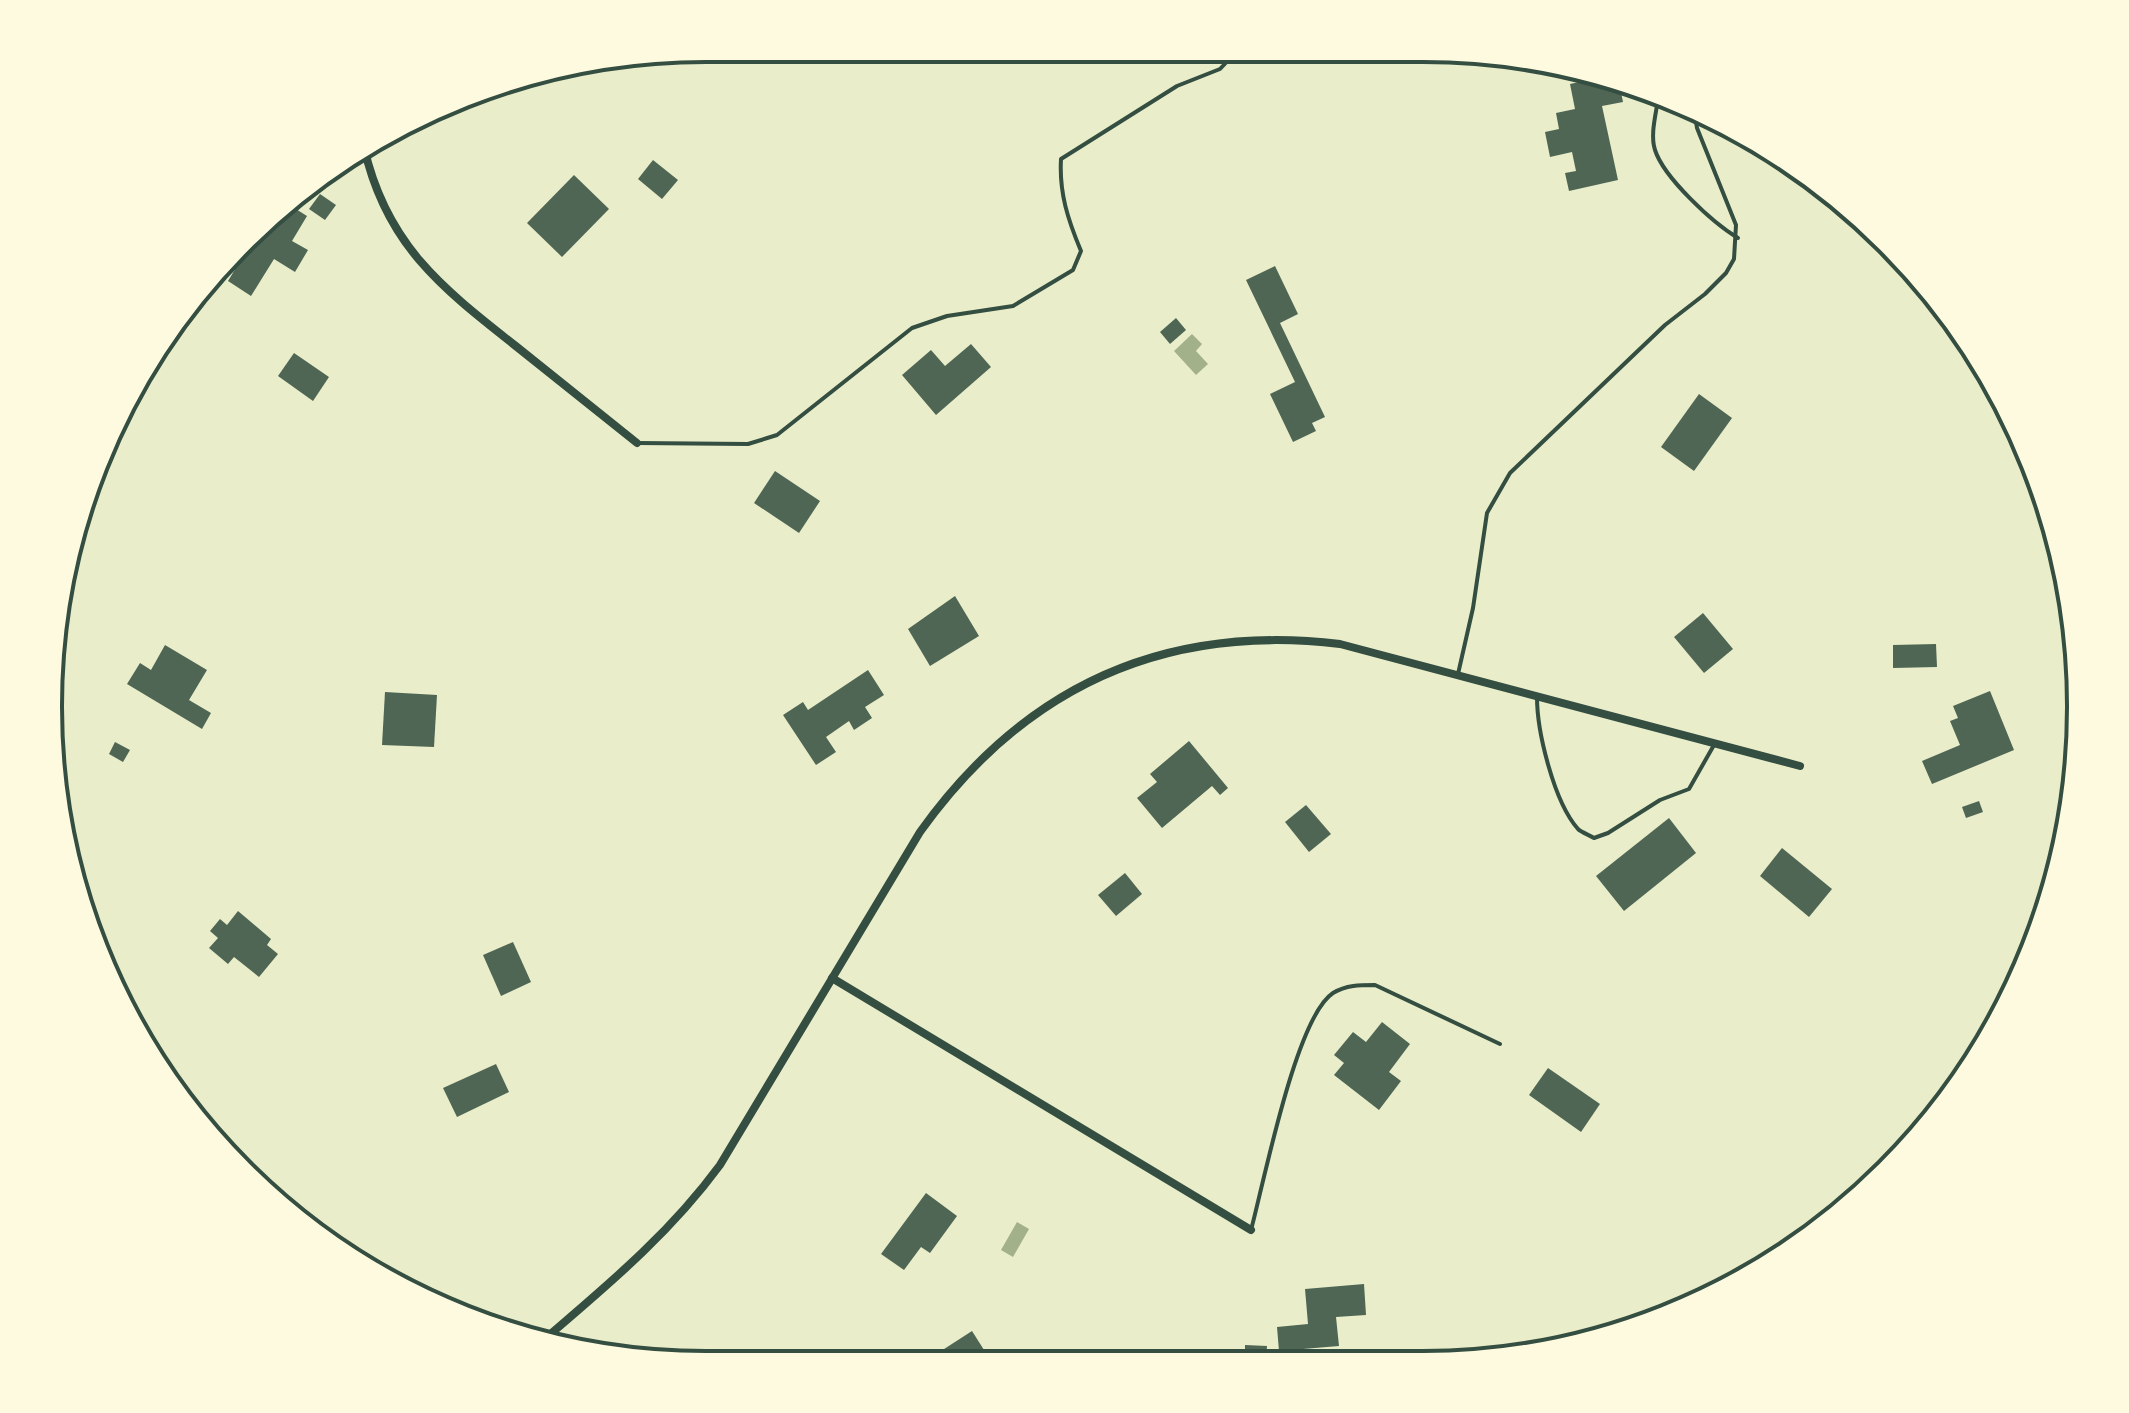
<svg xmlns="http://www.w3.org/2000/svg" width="2129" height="1413" font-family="Quicksand,sans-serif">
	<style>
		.water { fill: #a3b18a }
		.building { fill: #4f6655 }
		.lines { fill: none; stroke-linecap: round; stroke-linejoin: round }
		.service { stroke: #344e41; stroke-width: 4 }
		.minor { stroke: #344e41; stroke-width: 8 }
		.rim { fill: none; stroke: #344e41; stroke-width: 4 }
	</style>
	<rect width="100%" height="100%" fill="#e9edc9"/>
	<g class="water">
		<path d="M1192,334L1202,344L1196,351L1208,364L1196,375L1174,351Z"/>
		<path d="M1017,1222L1029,1229L1013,1257L1001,1250Z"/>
	</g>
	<g class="building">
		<path d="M1593,79L1620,87L1623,102L1602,106L1618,180L1569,191L1565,173L1576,171L1572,152L1550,157L1545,132L1559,129L1556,113L1575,109L1570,84Z"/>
		<path d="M653,160L678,180L662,199L638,179Z"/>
		<path d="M574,175L609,209L562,257L527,223Z"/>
		<path d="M320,194L336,205L325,220L309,209Z"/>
		<path d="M291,206L307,216L292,241L308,250L295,272L274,259L251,296L228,281L251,243Z"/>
		<path d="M1275,266L1298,314L1280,323L1325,417L1312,423L1316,431L1293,442L1270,394L1295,382L1246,280Z"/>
		<path d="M1176,318L1186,330L1170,344L1160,332Z"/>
		<path d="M971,344L991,367L936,415L902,375L931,350L945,366Z"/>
		<path d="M294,353L329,377L313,401L278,376Z"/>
		<path d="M1699,394L1732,418L1694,471L1661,447Z"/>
		<path d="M775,471L820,501L799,533L754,503Z"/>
		<path d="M955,596L979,636L930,666L908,629Z"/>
		<path d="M1703,613L1733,649L1704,673L1674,637Z"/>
		<path d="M1936,644L1937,667L1893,668V645Z"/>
		<path d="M165,645L207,670L189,700L211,713L202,729L127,684L140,663L151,670Z"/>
		<path d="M868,670L884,695L865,707L872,718L854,730L849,721L826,737L836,752L816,765L783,715L803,702L808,710Z"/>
		<path d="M1990,691L2014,750L1932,784L1922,761L1960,745L1950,721L1958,718L1953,706Z"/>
		<path d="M385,692L437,695L434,747L382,745Z"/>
		<path d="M1189,741L1228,788L1220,795L1212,786L1162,828L1137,798L1157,782L1150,774Z"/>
		<path d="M115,742L130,750L123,762L109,754Z"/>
		<path d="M1979,801L1983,812L1966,818L1962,807Z"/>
		<path d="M1306,805L1331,834L1309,852L1285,822Z"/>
		<path d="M1669,818L1696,853L1624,911L1596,876Z"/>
		<path d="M1782,848L1832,889L1809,917L1760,876Z"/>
		<path d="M1125,873L1142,894L1116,916L1098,895Z"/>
		<path d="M238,911L271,939L267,945L278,954L259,977L234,957L228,964L209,948L218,938L210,931L220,919L227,925Z"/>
		<path d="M513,942L531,982L501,996L483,955Z"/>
		<path d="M1382,1022L1410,1044L1389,1072L1401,1081L1379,1110L1334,1075L1344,1063L1334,1055L1353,1032L1366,1042Z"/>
		<path d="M496,1064L509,1092L457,1117L443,1088Z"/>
		<path d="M1548,1068L1600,1104L1581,1132L1529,1095Z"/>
		<path d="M926,1193L957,1216L930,1253L921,1247L904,1270L881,1254Z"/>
		<path d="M1364,1284L1366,1315L1336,1317L1339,1346L1279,1351L1277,1327L1308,1324L1305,1289Z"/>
		<path d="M972,1331L991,1361H947L941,1351Z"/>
		<path d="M1245,1345L1267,1346L1266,1363L1245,1362Z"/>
	</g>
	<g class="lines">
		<g class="service">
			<path d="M1658,99C1656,114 1650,135 1655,150C1664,178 1713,223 1738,238"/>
			<path d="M637,443L748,444L777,435L912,328L947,316L1013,306L1073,270L1081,251C1068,220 1059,193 1061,159L1177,86L1220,69L1236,52"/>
			<path d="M1458,674L1473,608L1487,513L1510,473L1665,325L1705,294L1726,273L1734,259L1736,225L1697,128L1694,110"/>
			<path d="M1537,697C1537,732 1554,802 1578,829C1581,832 1589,835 1594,838L1608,833L1660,800L1689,789L1714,745"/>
			<path d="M1251,1230C1264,1182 1296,1017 1333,993C1346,985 1360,985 1375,985L1500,1044"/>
		</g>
		<g class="minor">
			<path d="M364,147C386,245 442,288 517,347C557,379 597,411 637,443"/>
			<path d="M832,978L1251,1230"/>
			<path d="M547,1337C610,1283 670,1233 720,1165L920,832C1023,688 1163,623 1340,644L1800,766"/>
		</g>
	</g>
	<path d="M0 0H2129V1413H0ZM706 62H1423A644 644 0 0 1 2067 706V707A644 644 0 0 1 1423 1351H706A644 644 0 0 1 62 707V706A644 644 0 0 1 706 62Z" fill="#fefae0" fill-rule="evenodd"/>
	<path class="rim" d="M706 62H1423A644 644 0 0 1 2067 706V707A644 644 0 0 1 1423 1351H706A644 644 0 0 1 62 707V706A644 644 0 0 1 706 62Z"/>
</svg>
